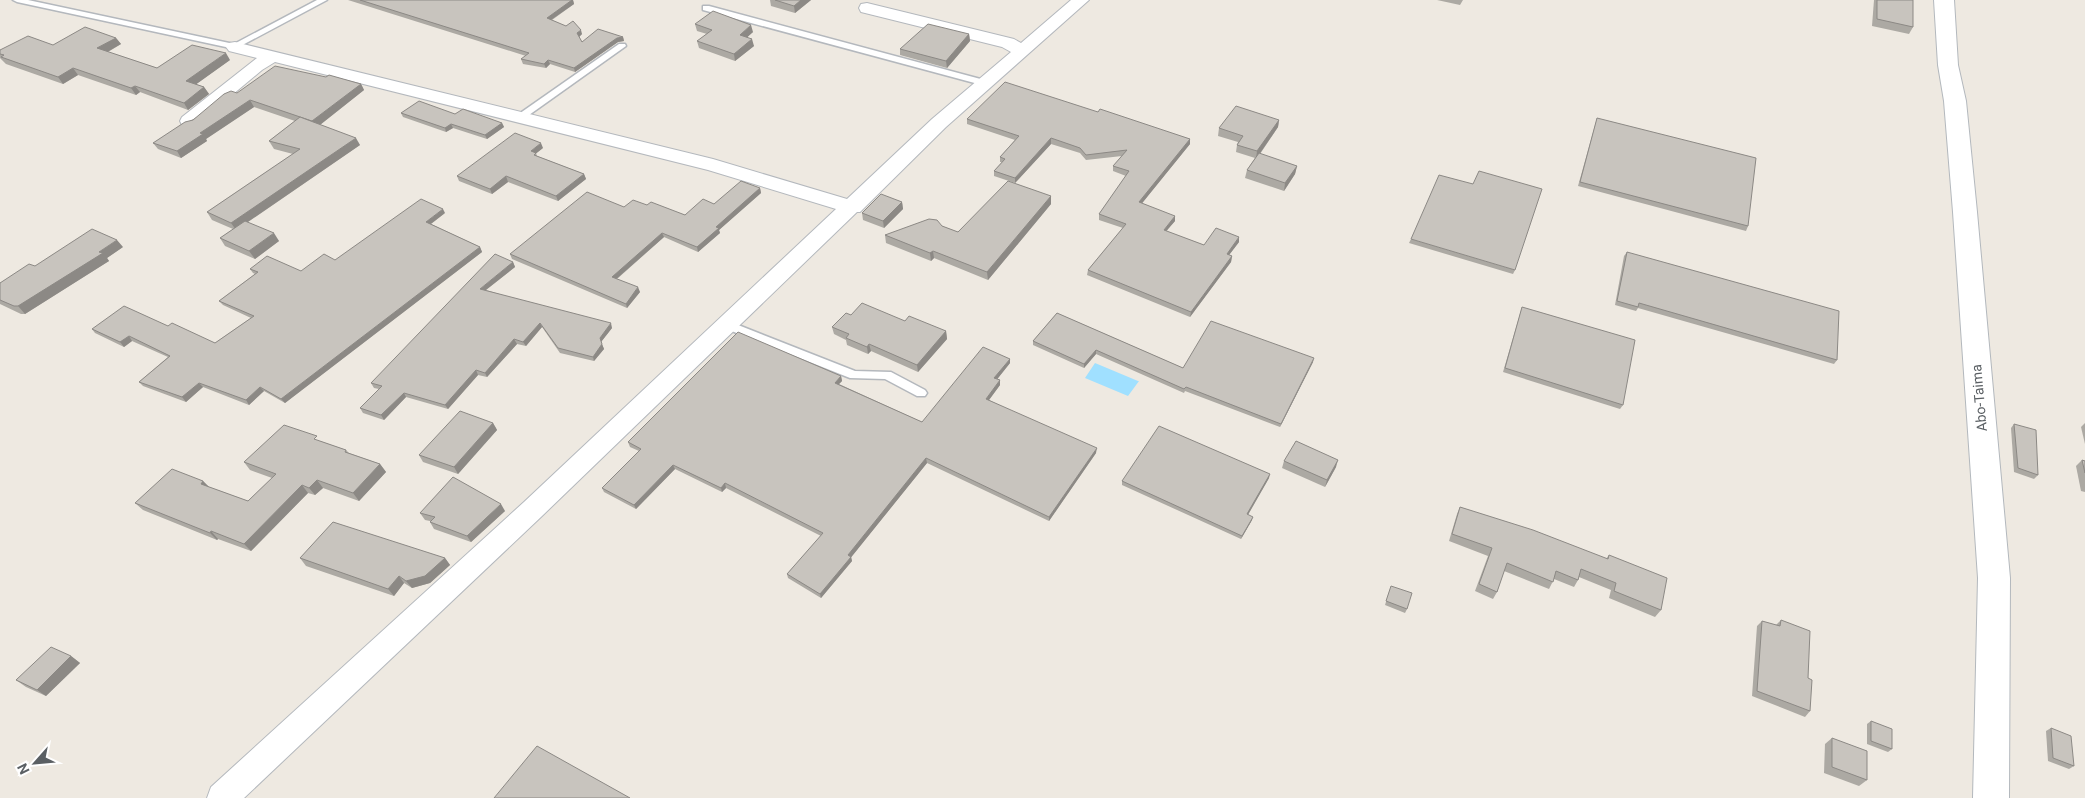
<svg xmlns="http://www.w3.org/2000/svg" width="2085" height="798" font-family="Roboto,sans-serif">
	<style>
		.water { fill: #a0e0ff }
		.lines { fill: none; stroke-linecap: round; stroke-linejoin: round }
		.lane-casing { stroke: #b4b8bd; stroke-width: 3 }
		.street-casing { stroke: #b4b8bd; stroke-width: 2 }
		.secondary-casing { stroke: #b3b8bd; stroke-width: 2 }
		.lane { fill: #fff; fill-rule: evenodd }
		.street { fill: #fff; fill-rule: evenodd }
		.secondary { fill: #fff; fill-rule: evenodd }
		.wall { fill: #aca9a3 }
		.shaded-wall { fill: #8c8985 }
		.building { fill: #c8c4be; stroke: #8c8985 }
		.labels { text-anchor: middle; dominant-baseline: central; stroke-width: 4; stroke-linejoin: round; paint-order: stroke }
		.street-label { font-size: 14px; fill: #5a5f63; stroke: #fff }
	</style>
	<rect width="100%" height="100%" fill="#eee9e1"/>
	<path class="water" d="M1095,363L1138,381H1139L1128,396L1085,378Z"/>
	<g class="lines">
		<g class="lane-casing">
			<g id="lane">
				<path d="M13,0H28L234,44L317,0H327L235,49L17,2Z"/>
				<path d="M703,6H709L988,81L989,83L988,85H982L703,10Z"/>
				<path d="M619,44H625L626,46L522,120H516V116Z"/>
				<path d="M728,321L855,371L891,372L925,390L927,393L925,396H917L885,379L850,378L724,328L723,325Z"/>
			</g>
		</g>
		<g class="street-casing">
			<path id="street" d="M1071,0H1089L946,127L860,212H857L542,516L244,798H207L211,787L524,502L836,209L708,170L275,62L262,70L196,125L189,127L182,125L180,121L182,117L257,58L229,51L226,47L229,43L235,42L713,159L847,199L932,119L1011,52L1002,47L861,12L859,8L861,4L867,3L1014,39L1021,43Z"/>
		</g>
		<g class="secondary-casing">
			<path id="secondary" d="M1934,0H1954L1958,65L1966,101L1977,212L2010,578L2009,798H1973L1978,578L1953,212L1944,101L1938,65Z"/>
		</g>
		<use href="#lane" class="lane"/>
		<use href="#street" class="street"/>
		<use href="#secondary" class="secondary"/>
	</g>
	<g class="wall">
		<path d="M348,0H573L574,4L552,20L582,34L579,37L582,42L623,37L624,41L618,42L575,72L550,64L546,68L523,64L521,59L526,56Z"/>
		<path d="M770,0H811L795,13L771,6Z"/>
		<path d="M1437,0H1463L1460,5Z"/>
		<path d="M1874,0H1913V27L1909,34L1872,26Z"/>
		<path d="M695,24L753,32L747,37L754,46L735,61L699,48L697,41L707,34L697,31Z"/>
		<path d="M969,34L970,41L947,68L900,55V49Z"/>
		<path d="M116,38L121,44L108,52L157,68L230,60L196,84L204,87L209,94L188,110L140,92L136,95L78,75L63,84L6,64L0,58V50L53,45Z"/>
		<path d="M326,77L361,84L364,90L320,125L360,145L248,222L279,241L255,259L225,246L220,238L233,229L212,220L207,212L293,154L274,149L269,141L295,121L254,107L206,139L207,141L181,158L158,149L153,143L237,93Z"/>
		<path d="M1098,112L1190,139V144L1142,203L1175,221L1166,231L1204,245L1239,242L1229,255L1232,256L1231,262L1190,317L1087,275L1088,270L1123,228L1099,220V214L1126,176L1113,171V166L1122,156L1086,160L1080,153L1051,144L1015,183L994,176V171L1002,162H1000V157L1015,140L967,124V119Z"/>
		<path d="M401,113L455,114L502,123L504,127L487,139L453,128L446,132L403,117Z"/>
		<path d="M1597,118L1748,226L1746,231L1578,186Z"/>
		<path d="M1279,120L1278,127L1260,154L1297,166L1295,174L1284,191L1245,178L1247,170L1255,158L1236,152L1237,145L1238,142L1218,136L1219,128Z"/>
		<path d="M543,148L536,153L537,156L584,174L586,179L558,201L508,182L492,194L459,181L457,176Z"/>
		<path d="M760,188L761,193L719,230L720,233L698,252L664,237L617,279L640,292L627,308L512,259L510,254L624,207L647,205L685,215L714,204Z"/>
		<path d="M1051,196V204L988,280L934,258L931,261L886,243L885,235L942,226L958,232Z"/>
		<path d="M902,202L903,209L884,228L863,220L862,213Z"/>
		<path d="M445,213L431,224L480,247L482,252L285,403L264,391L249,405L203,387L186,402L143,386L139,382L168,357L132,341L124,347L95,333L92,329L168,326L215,343L251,318L223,305L219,301L255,274L253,273L250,269L301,271L335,260Z"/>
		<path d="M1411,239L1515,270L1513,274L1409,243Z"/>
		<path d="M123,247L107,258L109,261L25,314H21L0,304V283L35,266Z"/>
		<path d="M1627,252L1837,360L1834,364L1638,308L1636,311L1615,305L1624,256Z"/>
		<path d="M513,262L515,267L486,290L612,328L601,342L604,349L594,361L560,353L542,327L526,346L517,344L487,377L478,375L448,409L406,397L384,420L363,413L360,408L379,389L374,388L371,383Z"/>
		<path d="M1522,307L1623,405L1620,409L1503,372Z"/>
		<path d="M1057,313L1183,368L1313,362L1280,427L1185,391L1184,393L1096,354L1084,368L1033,345V341Z"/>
		<path d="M851,315L905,321L946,331L947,339L918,372L871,351L868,354L847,345L846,340L834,334L832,327Z"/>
		<path d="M1010,359V363L997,379L1000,385L989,400L1096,453L1049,521L927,463L851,557L852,561L821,598L788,578L787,574L821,536L726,488L722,492L675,469L636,509L604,492L602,488L639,451L630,447L628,442L841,376L842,381L839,384L922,422Z"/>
		<path d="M493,423L497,430L458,474L423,462L419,455Z"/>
		<path d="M2085,423V444L2081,427Z"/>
		<path d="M2014,424L2038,475L2034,479L2014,472L2011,428Z"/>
		<path d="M320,441L346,450L349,453L380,464L386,472L359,501L323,488L315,495L308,493L251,551L218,539L217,540L143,510L135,503L203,481L209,487L248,501L272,478L250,470L244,462Z"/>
		<path d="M2082,460L2085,461V492L2081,491L2076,466Z"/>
		<path d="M1284,461L1336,467L1325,487L1282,468Z"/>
		<path d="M1269,478L1248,515L1252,520L1241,539L1122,485V481Z"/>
		<path d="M1460,507L1606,559L1609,555L1661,610L1655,617L1609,598L1611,590L1579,577L1578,580L1574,587L1554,579L1549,589L1504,571L1497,592L1493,599L1475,591L1488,556L1449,541L1457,514Z"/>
		<path d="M505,511L471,542L434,529L430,522V521L425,520L420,513Z"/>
		<path d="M300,558H445L450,565L430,583L412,588L404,583L394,596L306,566Z"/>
		<path d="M1390,589L1407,609L1405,613L1385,605Z"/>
		<path d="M1781,620L1808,678L1810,711L1805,717L1752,696L1757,626L1762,621L1776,625Z"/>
		<path d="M71,656L80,663L46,696L26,687L16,680Z"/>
		<path d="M1871,721L1892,749L1888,752L1867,744V724Z"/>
		<path d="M2051,728L2074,766L2069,769L2048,761L2046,731Z"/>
		<path d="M1832,738L1867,780L1859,786L1824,773L1825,744Z"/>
	</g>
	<g class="shaded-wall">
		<path d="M572,0H573L574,4L548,22L547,18Z"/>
		<path d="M801,0H811L795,13L794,6Z"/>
		<path d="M751,25L753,32L742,42L740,35Z"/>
		<path d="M581,30L582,34L578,38L577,33Z"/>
		<path d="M969,34L970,41L947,68L946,61Z"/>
		<path d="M623,37L624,41L618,42L575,72L574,68L617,38Z"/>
		<path d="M116,38L121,44L102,55L97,48Z"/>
		<path d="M752,39L754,46L735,61L734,54Z"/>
		<path d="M226,53L230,60L191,88L186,81Z"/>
		<path d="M548,60L550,64L546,68L544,64Z"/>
		<path d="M73,68L78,75L63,84L58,77Z"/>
		<path d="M361,84L364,90L316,128L312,121Z"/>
		<path d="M135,86L140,92L136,95L131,88Z"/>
		<path d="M204,87L209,94L188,110L184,103Z"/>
		<path d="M250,100L254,107L206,139L207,141L181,158L177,151L200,133Z"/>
		<path d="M1279,120L1278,127L1256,159L1257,151Z"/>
		<path d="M502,123L504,127L487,139L485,135Z"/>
		<path d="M451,124L453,128L446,132L445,128Z"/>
		<path d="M356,138L360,145L236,230L231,223Z"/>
		<path d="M1051,138V144L1015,183V178Z"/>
		<path d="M1190,139V144L1139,207V202Z"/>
		<path d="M541,143L543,148L533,156L531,151Z"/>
		<path d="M1297,166L1295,174L1284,191L1285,183Z"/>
		<path d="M584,174L586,179L558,201L556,196Z"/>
		<path d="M506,176L508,182L492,194L490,189Z"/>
		<path d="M760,188L761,193L719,230L720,233L698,252L697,247L716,227Z"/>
		<path d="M1051,196V204L988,280L987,272Z"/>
		<path d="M902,202L903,209L884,228L883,221Z"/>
		<path d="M443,209L445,213L428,226L426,222Z"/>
		<path d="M1175,216V221L1163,235L1164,230Z"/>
		<path d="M274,233L279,241L255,259L249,251Z"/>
		<path d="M662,233L664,237L614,281L612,277Z"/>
		<path d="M1239,237V242L1226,259L1227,254Z"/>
		<path d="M117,240L123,247L107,258L109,261L25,314L18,306Z"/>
		<path d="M480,247L482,252L285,403L281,399Z"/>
		<path d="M933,251L934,258L931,261L930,253Z"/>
		<path d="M1232,256L1231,262L1190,317L1191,312Z"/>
		<path d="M513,262L515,267L482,293L480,289Z"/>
		<path d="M638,287L640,292L627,308L626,304Z"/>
		<path d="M540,323L542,327L526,346L523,342Z"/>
		<path d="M611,323L612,328L601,342L600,338Z"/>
		<path d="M946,331L947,339L918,372L917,365Z"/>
		<path d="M129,336L132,341L124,347L120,342Z"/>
		<path d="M514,339L517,344L487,377L485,373Z"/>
		<path d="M602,344L604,349L594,361L593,357Z"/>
		<path d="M869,344L871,351L868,354L867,347Z"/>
		<path d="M1096,350V354L1084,368V364Z"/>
		<path d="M1314,358L1313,362L1280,427L1281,424Z"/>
		<path d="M1010,359V363L995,382L994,378Z"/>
		<path d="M476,370L478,375L448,409L445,405Z"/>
		<path d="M841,376L842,381L836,387L835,383Z"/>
		<path d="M1000,380V385L986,404V399Z"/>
		<path d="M199,383L203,387L186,402L182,397Z"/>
		<path d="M260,387L264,391L249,405L246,400Z"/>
		<path d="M404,393L406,397L384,420L381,415Z"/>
		<path d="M493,423L497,430L458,474L454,467Z"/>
		<path d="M1097,448L1096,453L1049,521V517Z"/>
		<path d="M926,458L927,463L849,560L848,555Z"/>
		<path d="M1338,460L1336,467L1325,487L1327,480Z"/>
		<path d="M380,464L386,472L359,501L353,493Z"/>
		<path d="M673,465L675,469L636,509L634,505Z"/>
		<path d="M1270,474L1269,478L1246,518L1247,514Z"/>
		<path d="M317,480L323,488L315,495L309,488Z"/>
		<path d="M203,481L210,488L201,484Z"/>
		<path d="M725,483L726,488L722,492L721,488Z"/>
		<path d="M302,485L308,493L251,551L244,544Z"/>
		<path d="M501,504L505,511L471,542L467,536Z"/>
		<path d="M1253,517L1252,520L1241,539L1242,536Z"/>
		<path d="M211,531L218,539L217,540L210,533Z"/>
		<path d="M851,557L852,561L821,598L820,594Z"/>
		<path d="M445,558L450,565L430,583L412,588L406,581Z"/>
		<path d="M399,576L404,583L394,596L388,589Z"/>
		<path d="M71,656L80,663L46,696L37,690Z"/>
	</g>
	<g class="building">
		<path d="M360,0H572L547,18L566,26L573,21L581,30L577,33L582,42L598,29L623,37L617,38L574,68L548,60L544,64L521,59L529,53Z"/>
		<path d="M775,0H801L794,6Z"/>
		<path d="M1877,0H1913V27L1877,19Z"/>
		<path d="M713,11L751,25L740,35L752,39L734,54L697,41L712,30L695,24Z"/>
		<path d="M928,24L969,34L946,61L900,49Z"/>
		<path d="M85,27L116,38L97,48L157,68L192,45L226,53L186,81L204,87L184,103L135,86L131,88L73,68L58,77L1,57L4,55L0,54V50L28,36L53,45Z"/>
		<path d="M275,66L326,77L329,75L361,84L312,121L250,100L200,133L203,134L177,151L153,143L185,122L193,120L224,94L231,91L237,93Z"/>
		<path d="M1005,82L1098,112L1100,109L1190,139L1139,202L1175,216L1164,230L1204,245L1216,228L1239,237L1227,254L1232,256L1191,312L1088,270L1126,224L1099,214L1129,171L1113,166L1127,150L1086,155L1080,148L1051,138L1015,178L994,171L1005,159L1000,157L1019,136L967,119Z"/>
		<path d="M419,101L455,114L463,109L502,123L485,135L451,124L445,128L401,113Z"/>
		<path d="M1236,106L1279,120L1257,151L1237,145L1243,136L1219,128Z"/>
		<path d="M300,117L356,138L231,223L207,212L300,149L269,141Z"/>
		<path d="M1597,118L1756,158L1748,226L1580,182Z"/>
		<path d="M515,133L541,143L531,151L536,153L534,155L584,174L556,196L506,176L490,189L457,176Z"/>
		<path d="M1259,153L1297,166L1285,183L1247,170Z"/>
		<path d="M1479,171L1542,189L1515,270L1411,239L1439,175L1473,184Z"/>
		<path d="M741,181L760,188L716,227L719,228L697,247L662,233L612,277L638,287L626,304L510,254L587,192L624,207L633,200L647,205L651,202L685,215L703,199L714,204Z"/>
		<path d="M1008,181L1051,196L987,272L933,251L930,253L885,235L929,219L937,220L942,226L958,232Z"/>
		<path d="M881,194L902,202L883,221L862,213Z"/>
		<path d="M421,199L443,209L426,222L480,247L281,399L260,387L246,400L199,383L182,397L139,382L170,356L129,336L120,342L92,329L124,306L168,326L172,323L215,343L254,316L219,301L258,272L250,269L267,256L301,271L324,254L335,260Z"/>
		<path d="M245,221L274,233L249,251L220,238Z"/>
		<path d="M92,229L117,240L99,252L103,253L18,306H14L0,300V283L29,264L35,266Z"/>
		<path d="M1627,252L1839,311L1837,360L1639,303L1638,307L1617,301Z"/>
		<path d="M495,254L513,262L480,289L611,323L600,338L602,344L593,357L558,348L540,323L523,342L514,339L485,373L476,370L445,405L404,393L381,415L360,408L382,386L371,383Z"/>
		<path d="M862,303L905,321L909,316L946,331L917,365L869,344L867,347L846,338L849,334L832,327L846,313L851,315Z"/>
		<path d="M1522,307L1635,340L1623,405L1505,368Z"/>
		<path d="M1057,313L1183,368L1211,321L1314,358L1281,424L1186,387L1184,389L1096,350L1084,364L1033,341Z"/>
		<path d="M738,332L841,376L835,383L922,422L983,347L1010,359L994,378L1000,380L986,399L1097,448L1049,517L926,458L848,555L851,557L820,594L787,574L823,533L725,483L721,488L673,465L634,505L602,488L641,449L628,442Z"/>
		<path d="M460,411L493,423L454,467L419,455Z"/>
		<path d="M2014,424L2036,430L2038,475L2018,468Z"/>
		<path d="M284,425L317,436L314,439L346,450L345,452L380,464L353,493L317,480L309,488L302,485L244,544L211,531L210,533L135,503L172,469L203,481L201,484L248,501L276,474L244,462Z"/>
		<path d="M1159,426L1270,474L1247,514L1253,517L1242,536L1122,481Z"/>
		<path d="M1296,441L1338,460L1327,480L1284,461Z"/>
		<path d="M2082,460L2085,461V473Z"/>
		<path d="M453,477L501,504L467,536L430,522L435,517L420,513Z"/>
		<path d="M1460,507L1533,530L1608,559L1609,555L1667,578L1661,610L1614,591L1616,583L1581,569L1578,580L1556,571L1553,582L1507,563L1497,592L1479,584L1492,548L1452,534Z"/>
		<path d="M333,522L445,558L425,576L406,581L399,576L388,589L300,558Z"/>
		<path d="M1391,586L1412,593L1407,609L1386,601Z"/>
		<path d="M1781,620L1810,631L1808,678L1812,680L1810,711L1757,691L1762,621L1780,626Z"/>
		<path d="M51,647L71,656L37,690L16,680Z"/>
		<path d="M1871,721L1892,729V749L1871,741Z"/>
		<path d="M2051,728L2071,736L2074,766L2053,758Z"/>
		<path d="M1832,738L1867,751V780L1832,767Z"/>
		<path d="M537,746L630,798H494Z"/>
	</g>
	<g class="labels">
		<g class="street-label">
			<text transform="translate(1979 398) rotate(-95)">Abo-Taima</text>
		</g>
	</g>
	<g transform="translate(35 763) rotate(243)" stroke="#ffffff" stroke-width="4" paint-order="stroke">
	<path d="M0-4L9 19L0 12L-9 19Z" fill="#5a5f63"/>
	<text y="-8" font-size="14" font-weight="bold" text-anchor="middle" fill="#5a5f63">N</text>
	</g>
</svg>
